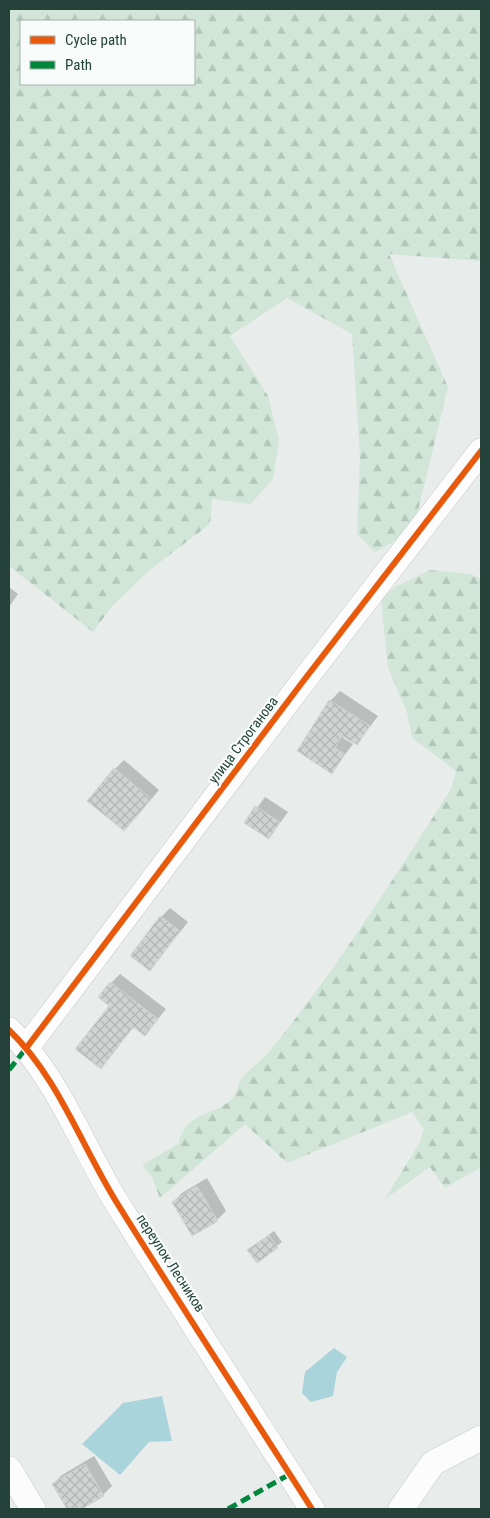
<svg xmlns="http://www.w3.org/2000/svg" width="490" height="1518" font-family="'Roboto Condensed',sans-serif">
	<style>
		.forest { fill: url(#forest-firs); fill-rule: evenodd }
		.water { fill: #a9d4db }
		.shadow { fill: #0003 }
		.building { fill: url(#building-cross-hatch); stroke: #d1d6d4 }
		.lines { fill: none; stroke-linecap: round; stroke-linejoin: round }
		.minor-casing { stroke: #c5cac8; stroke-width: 26 }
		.minor { stroke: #fcfcfc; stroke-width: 25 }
		.quiet { stroke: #00873e; stroke-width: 5; stroke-dasharray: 10 5; stroke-linecap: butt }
		.cycleway-casing { stroke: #f7fbf9; stroke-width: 9 }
		.cycleway { stroke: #e8590c; stroke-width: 6 }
		.labels { text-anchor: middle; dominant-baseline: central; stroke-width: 4.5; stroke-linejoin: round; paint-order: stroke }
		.street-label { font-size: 14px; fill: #24423a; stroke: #f7fbf9 }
	</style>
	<defs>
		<pattern id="forest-firs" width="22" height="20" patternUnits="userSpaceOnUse" patternTransform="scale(1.25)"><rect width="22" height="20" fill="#d1e6d8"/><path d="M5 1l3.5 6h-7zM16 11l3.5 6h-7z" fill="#b3c6ba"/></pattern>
		<pattern id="building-cross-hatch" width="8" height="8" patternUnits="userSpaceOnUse" patternTransform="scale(1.25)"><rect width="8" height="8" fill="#cfd4d2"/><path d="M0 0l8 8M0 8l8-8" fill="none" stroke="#b2b7b5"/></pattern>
	</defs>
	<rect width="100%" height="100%" fill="#e8edeb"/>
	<g class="forest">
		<path d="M9,9H481V261L389,254L448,387L413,531L375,552L357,534L360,456L352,334L287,298L230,336L268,396L279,440L273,479L251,504L212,499L210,524L151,569L113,605L93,632L9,566ZM21,21H194V84H21Z"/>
		<path d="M430,570L471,574L481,579V1167L445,1188L430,1167L385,1199L419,1144L424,1129L412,1112L287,1163L245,1124L160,1198L152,1177L142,1165L178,1144C187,1109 213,1118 233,1098C237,1093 237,1086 240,1081C247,1070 259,1063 267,1054C336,971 393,879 451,789L456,771L412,738L407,712L388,668L381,599L395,587Z"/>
	</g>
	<g class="water">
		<path d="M334,1348L347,1357L337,1372L333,1396L311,1402L302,1393L305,1372Z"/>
		<path d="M162,1396L172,1441L149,1442L120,1475L82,1444L123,1403Z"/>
	</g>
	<g class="shadow">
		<path d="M9,587L18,594L9,607Z"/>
		<path d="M340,691L378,716L357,744L344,736L343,738L353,744L332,772L298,751L330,701Z"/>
		<path d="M124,760L159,790L133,821L115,769Z"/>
		<path d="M265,797L288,812L269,838L246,823Z"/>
		<path d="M170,908L188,922L150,970L161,917Z"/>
		<path d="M120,974L166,1009L145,1035L134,1027L101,1067L111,1005V983Z"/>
		<path d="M207,1178L226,1211L217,1220L173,1202L182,1193Z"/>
		<path d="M274,1231L282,1242L257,1261L253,1246Z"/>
		<path d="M94,1456L112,1486L103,1495L80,1509H68L53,1484L62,1475Z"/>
	</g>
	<g class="building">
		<path d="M329,700L370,726L357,745L342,736L335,748L345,754L332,774L297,751Z"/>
		<path d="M114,768L151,799L124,831L87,801Z"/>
		<path d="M255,806L280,822L269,839L244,823Z"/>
		<path d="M160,916L180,931L150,971L130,956Z"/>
		<path d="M110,982L158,1019L145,1036L133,1027L101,1069L75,1049L109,1006L98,997Z"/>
		<path d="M197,1186L218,1221L192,1236L172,1202Z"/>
		<path d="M269,1235L278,1248L257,1263L247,1250Z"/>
		<path d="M85,1464L104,1496L82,1509H67L52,1484Z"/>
	</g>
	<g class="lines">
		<g class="minor-casing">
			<g id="minor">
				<path d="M9,1030C58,1077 81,1145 117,1203C181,1306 247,1407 312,1509"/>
				<path d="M27,1047L301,684L481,451"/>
				<path d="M9,1469L33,1509"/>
				<path d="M401,1509L433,1463L481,1438"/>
			</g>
		</g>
		<use href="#minor" class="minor"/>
		<g class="quiet">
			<path d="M9,1070L27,1047"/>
			<path d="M228,1509L290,1474"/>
		</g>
		<g class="cycleway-casing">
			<g id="cycleway">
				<path d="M9,1030C58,1077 81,1145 117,1203C181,1306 247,1407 312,1509"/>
				<path d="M27,1047L301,684L481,451"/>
			</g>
		</g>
		<use href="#cycleway" class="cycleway"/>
	</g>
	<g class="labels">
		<g class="street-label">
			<text transform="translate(243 740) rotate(-53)">улица Строганова</text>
			<text transform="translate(171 1263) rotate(57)">переулок Лесников</text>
		</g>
	</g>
	<rect width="490" height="1518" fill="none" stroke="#24423a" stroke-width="20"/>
	<rect x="20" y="20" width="175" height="65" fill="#f7fbf9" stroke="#a3b1ad"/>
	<rect x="30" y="36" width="25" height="8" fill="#e8590c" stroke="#a3b1ad"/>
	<text x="65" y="45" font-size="15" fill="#24423a">Cycle path</text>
	<rect x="30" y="61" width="25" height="8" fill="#00873e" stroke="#a3b1ad"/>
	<text x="65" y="70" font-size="15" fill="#24423a">Path</text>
</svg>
